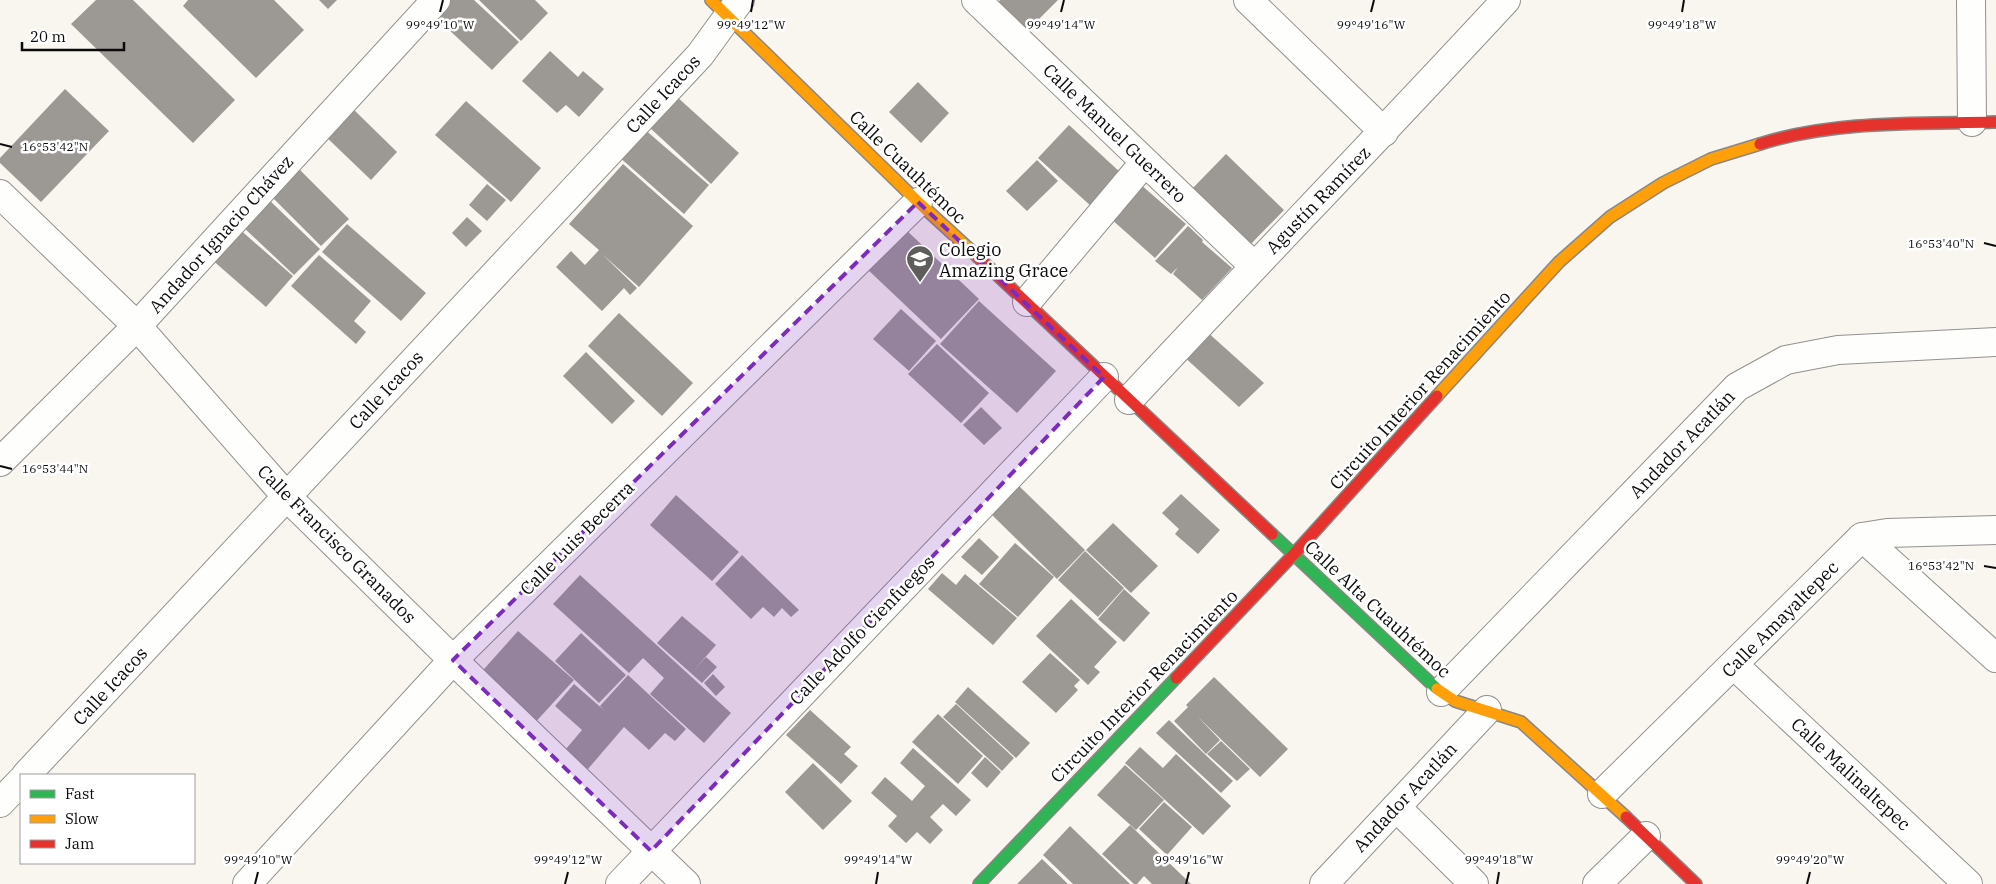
<svg xmlns="http://www.w3.org/2000/svg" width="1996" height="884" font-family="'IBM Plex Serif',serif">
	<style>
		.building { fill: #9c9995 }
		.lines { fill: none; stroke-linecap: round; stroke-linejoin: round }
		.street-casing { stroke: #92918e; stroke-width: 30 }
		.fast-casing { stroke: #898784; stroke-width: 14 }
		.slow-casing { stroke: #898784; stroke-width: 14 }
		.jam-casing { stroke: #898784; stroke-width: 14 }
		.street { stroke: #fefefd; stroke-width: 28 }
		.fast { stroke: #30b455; stroke-width: 11 }
		.slow { stroke: #ff9f0a; stroke-width: 11 }
		.jam { stroke: #e5322d; stroke-width: 11 }
		.marked { fill: #7b2cbf; fill-opacity: 0.2; stroke: #7b2cbf; stroke-width: 4; stroke-dasharray: 10 6; stroke-linejoin: round }
		.ticks { fill: none; stroke: #0b0b0b; stroke-width: 2 }
		.labels { text-anchor: middle; dominant-baseline: central; stroke-width: 5; stroke-linejoin: round; paint-order: stroke }
		.street-label { font-size: 18px; fill: #0b0b0b; stroke: #fff }
		.poi-label { font-size: 18px; fill: #0b0b0b; stroke: #fff; text-anchor: start }
		.ticks-label { font-size: 12px; text-anchor: middle; fill: #0b0b0b; stroke: #fff; stroke-width: 5; stroke-linejoin: round; paint-order: stroke }
	</style>
	<rect width="100%" height="100%" fill="#f9f6ef"/>
	<g class="building">
		<path d="M96,0H133L235,100L193,143L71,24Z"/>
		<path d="M188,0H274L304,30L256,78L183,6Z"/>
		<path d="M319,0H337L328,9Z"/>
		<path d="M445,0H474L519,42L492,70L432,14Z"/>
		<path d="M479,0H535L548,13L521,41Z"/>
		<path d="M1000,0H1058L1025,33L995,5Z"/>
		<path d="M550,51L578,77L583,71L604,89L579,117L566,105L557,113L522,81Z"/>
		<path d="M918,82L949,113L921,143L889,112Z"/>
		<path d="M65,89L109,131L41,202L0,163V158Z"/>
		<path d="M676,96L739,153L711,184L649,127Z"/>
		<path d="M466,101L541,168L511,202L435,135Z"/>
		<path d="M349,105L397,152L371,180L322,133Z"/>
		<path d="M1069,125L1122,174L1092,207L1038,158Z"/>
		<path d="M643,128L709,185L684,214L618,156Z"/>
		<path d="M1226,154L1284,210L1247,248L1189,192Z"/>
		<path d="M1037,160L1058,181L1027,211L1006,191Z"/>
		<path d="M293,163L349,219L321,246L265,190Z"/>
		<path d="M623,164L693,226L639,287L602,254L637,288L630,295L624,288L602,311L556,267L571,251L585,265L599,250L569,224Z"/>
		<path d="M487,184L506,200L487,221L469,205Z"/>
		<path d="M1140,184L1186,224L1155,258L1110,218Z"/>
		<path d="M267,198L320,249L294,275L241,225Z"/>
		<path d="M467,217L482,231L466,247L452,233Z"/>
		<path d="M347,224L426,293L401,321L322,252Z"/>
		<path d="M1188,226L1203,240L1202,242L1232,268L1202,300L1173,274L1178,267L1171,274L1155,261Z"/>
		<path d="M237,227L293,276L266,307L210,258Z"/>
		<path d="M903,227L979,299L941,339L865,267Z"/>
		<path d="M319,255L371,301L354,321L366,332L356,344L291,286Z"/>
		<path d="M979,301L1056,371L1017,413L940,344Z"/>
		<path d="M901,309L936,341L909,371L873,339Z"/>
		<path d="M619,313L693,383L662,416L588,346Z"/>
		<path d="M1205,330L1264,383L1239,407L1181,354Z"/>
		<path d="M937,344L989,393L961,423L908,374Z"/>
		<path d="M586,352L635,401L612,424L563,376Z"/>
		<path d="M981,407L1002,428L984,445L963,425Z"/>
		<path d="M1018,485L1085,550L1057,579L990,513Z"/>
		<path d="M1181,494L1220,530L1198,554L1175,534L1179,529L1162,513Z"/>
		<path d="M676,495L739,552L712,581L650,525Z"/>
		<path d="M1113,523L1158,566L1131,593L1086,550Z"/>
		<path d="M979,538L999,557L982,575L961,557Z"/>
		<path d="M1015,543L1054,577L1018,617L979,584Z"/>
		<path d="M1085,551L1124,588L1098,617L1058,580Z"/>
		<path d="M742,555L799,610L791,617L782,608L774,617L763,607L751,619L715,584Z"/>
		<path d="M942,573L956,585L965,574L1017,618L993,645L928,589Z"/>
		<path d="M580,575L731,713L704,743L650,694L664,678L643,658L629,673L553,604Z"/>
		<path d="M1124,589L1150,613L1124,642L1098,619Z"/>
		<path d="M1071,599L1117,642L1094,667L1100,672L1088,685L1036,636Z"/>
		<path d="M682,616L716,645L694,670L706,657L717,667L702,683L657,643Z"/>
		<path d="M518,631L574,680L532,726L476,678Z"/>
		<path d="M581,633L626,675L599,703L555,661Z"/>
		<path d="M1050,653L1080,680L1074,686L1078,690L1056,713L1022,682Z"/>
		<path d="M713,674L725,687L716,696L704,683Z"/>
		<path d="M628,675L686,729L675,741L665,733L649,750L624,727L582,776L560,756L582,730L555,706L574,684L605,711L600,706Z"/>
		<path d="M1214,677L1288,749L1260,777L1198,717L1220,740L1206,754L1174,721L1188,707L1186,705Z"/>
		<path d="M968,687L1030,743L1016,758L955,702Z"/>
		<path d="M956,704L1014,758L1002,771L943,717Z"/>
		<path d="M810,710L851,747L844,754L858,766L841,784L786,735Z"/>
		<path d="M938,714L983,756L958,784L912,742Z"/>
		<path d="M1169,720L1233,781L1221,793L1156,733Z"/>
		<path d="M1221,741L1250,769L1237,781L1207,754Z"/>
		<path d="M1140,747L1163,768L1176,754L1231,806L1203,835L1125,763Z"/>
		<path d="M913,748L971,800L956,816L943,804L930,817L943,830L930,844L917,832L906,843L888,826L897,816L871,793L885,777L912,801L925,786L900,763Z"/>
		<path d="M985,757L1001,772L987,788L971,773Z"/>
		<path d="M813,763L852,801L823,830L785,792Z"/>
		<path d="M1125,765L1164,800L1136,830L1097,795Z"/>
		<path d="M1164,802L1192,827L1167,855L1139,829Z"/>
		<path d="M1130,825L1164,858L1191,884H1152L1144,876L1137,884H1134L1102,854Z"/>
		<path d="M1070,826L1130,884H1073L1043,855Z"/>
		<path d="M1042,859L1068,884H1017Z"/>
	</g>
	<g class="lines">
		<g class="street-casing">
			<g id="street">
				<path d="M976,0L1254,266"/>
				<path d="M1248,0L1384,132"/>
				<path d="M1971,0L1972,122"/>
				<path d="M0,194L137,326L287,497L453,660L686,884"/>
				<path d="M1027,302L1144,163"/>
				<path d="M1129,400C1254,266 1382,134 1506,0"/>
				<path d="M0,462L137,326L436,0"/>
				<path d="M1862,537L1996,658"/>
				<path d="M1734,665L1968,884"/>
				<path d="M1441,692L1737,387L1786,360L1838,350L1996,342"/>
				<path d="M26,775L700,55L740,0"/>
				<path d="M1602,794L1862,537L1887,533L1996,530"/>
				<path d="M0,803L21,781"/>
				<path d="M1396,807L1474,884"/>
				<path d="M247,884L453,660L918,202"/>
				<path d="M620,884L1104,377"/>
				<path d="M1324,884L1487,710"/>
				<path d="M1597,884L1646,836"/>
			</g>
		</g>
		<g class="fast-casing">
			<g id="fast">
				<path d="M1272,534L1437,689"/>
				<path d="M979,884L1176,678"/>
			</g>
		</g>
		<g class="slow-casing">
			<g id="slow">
				<path d="M711,0L918,202L978,257"/>
				<path d="M1437,396L1559,262L1610,217L1663,183L1711,159L1760,144"/>
				<path d="M1437,689L1455,701L1521,722L1626,817"/>
			</g>
		</g>
		<g class="jam-casing">
			<g id="jam">
				<path d="M1760,144C1835,120 1918,124 1996,122"/>
				<path d="M978,257L1272,534"/>
				<path d="M1176,678L1294,554L1437,396"/>
				<path d="M1626,817L1696,884"/>
			</g>
		</g>
		<use href="#street" class="street"/>
		<use href="#fast" class="fast"/>
		<use href="#slow" class="slow"/>
		<use href="#jam" class="jam"/>
	</g>
	<path class="marked" d="M918,202L1104,377L651,851L453,660Z"/>
	<path class="ticks" d="M440,12L443,0M751,12L753,0M1061,12L1064,0M1371,12L1374,0M1682,12L1684,0M0,144L12,147M1984,243L1996,246M0,466L12,469M1984,566L1996,568M255,884L258,872M565,884L568,872M876,884L878,872M1186,884L1189,872M1497,884L1499,872M1807,884L1810,872"/>
	<defs>
		<g id="school-pin" transform="scale(1.4375)"><path d="M0 17L-7.5 6A9.5 9.5 0 1 1 7.5 6Z" fill="#5e5d5b" stroke="#fff"/><path d="M0-5L7-2L0 1L-7-2ZM-4 1L0 2.5L4 1V4Q0 6-4 4Z" fill="#fff"/></g>
	</defs>
	<g fill-rule="evenodd">
		<use href="#school-pin" x="920" y="259"/>
	</g>
	<g class="labels">
		<g class="street-label">
			<text transform="translate(663 94) rotate(-47)">Calle Icacos</text>
			<text transform="translate(1115 133) rotate(44)">Calle Manuel Guerrero</text>
			<text transform="translate(908 167) rotate(44)">Calle Cuauhtémoc</text>
			<text transform="translate(1318 200) rotate(-46)">Agustín Ramírez</text>
			<text transform="translate(221 234) rotate(-48)">Andador Ignacio Chávez</text>
			<text transform="translate(386 390) rotate(-47)">Calle Icacos</text>
			<text transform="translate(1420 390) rotate(-48)">Circuito Interior Renacimiento</text>
			<text transform="translate(1682 444) rotate(-46)">Andador Acatlán</text>
			<text transform="translate(577 538) rotate(-45)">Calle Luis Becerra</text>
			<text transform="translate(337 544) rotate(45)">Calle Francisco Granados</text>
			<text transform="translate(1378 609) rotate(43)">Calle Alta Cuauhtémoc</text>
			<text transform="translate(1780 619) rotate(-45)">Calle Amayaltepec</text>
			<text transform="translate(862 630) rotate(-46)">Calle Adolfo Cienfuegos</text>
			<text transform="translate(110 686) rotate(-47)">Calle Icacos</text>
			<text transform="translate(1144 686) rotate(-46)">Circuito Interior Renacimiento</text>
			<text transform="translate(1851 774) rotate(43)">Calle Malinaltepec</text>
			<text transform="translate(1405 797) rotate(-47)">Andador Acatlán</text>
		</g>
		<g class="poi-label">
			<text x="939" y="249">Colegio<tspan x="939" dy="21">Amazing Grace</tspan></text>
		</g>
	</g>
	<g class="ticks-label">
		<text x="440" y="29">99°49'10"W</text>
		<text x="751" y="29">99°49'12"W</text>
		<text x="1061" y="29">99°49'14"W</text>
		<text x="1371" y="29">99°49'16"W</text>
		<text x="1682" y="29">99°49'18"W</text>
		<text x="55" y="151">16°53'42"N</text>
		<text x="1941" y="248">16°53'40"N</text>
		<text x="55" y="473">16°53'44"N</text>
		<text x="1941" y="570">16°53'42"N</text>
		<text x="258" y="864">99°49'10"W</text>
		<text x="568" y="864">99°49'12"W</text>
		<text x="878" y="864">99°49'14"W</text>
		<text x="1189" y="864">99°49'16"W</text>
		<text x="1499" y="864">99°49'18"W</text>
		<text x="1810" y="864">99°49'20"W</text>
	</g>
	<rect x="20" y="774" width="175" height="90" fill="#ffffff" stroke="#9d9d9d"/>
	<rect x="30" y="790" width="25" height="8" fill="#30b455" stroke="#9d9d9d"/>
	<text x="65" y="799" font-size="15" fill="#0b0b0b">Fast</text>
	<rect x="30" y="815" width="25" height="8" fill="#ff9f0a" stroke="#9d9d9d"/>
	<text x="65" y="824" font-size="15" fill="#0b0b0b">Slow</text>
	<rect x="30" y="840" width="25" height="8" fill="#e5322d" stroke="#9d9d9d"/>
	<text x="65" y="849" font-size="15" fill="#0b0b0b">Jam</text>
	<path d="M22 42v8h102v-8" fill="none" stroke="#0b0b0b" stroke-width="2.5"/>
	<text x="30" y="42" font-size="15" fill="#0b0b0b" stroke="#ffffff" stroke-width="4" paint-order="stroke">20 m</text>
</svg>
